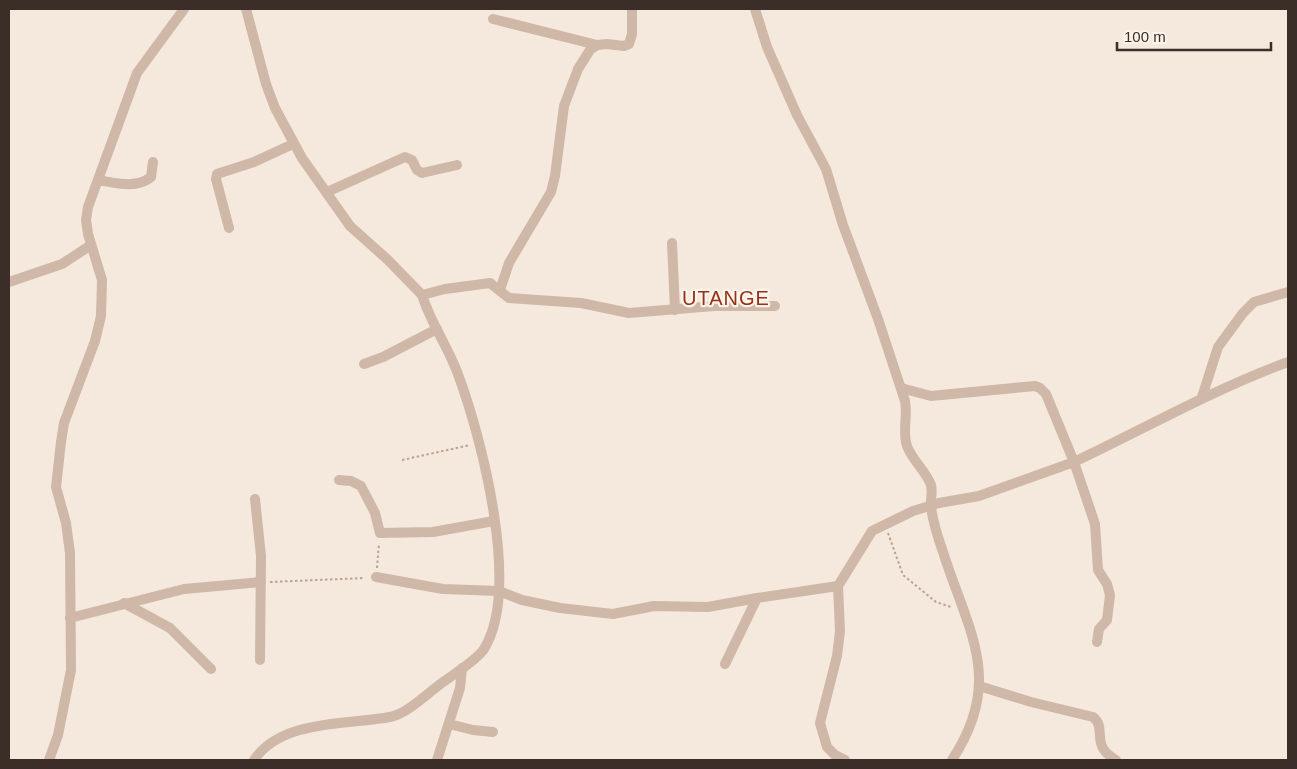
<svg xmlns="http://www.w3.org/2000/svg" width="1297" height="769" font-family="Helvetica,sans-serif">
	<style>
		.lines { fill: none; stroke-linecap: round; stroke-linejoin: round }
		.path { stroke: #bba291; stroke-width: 2; stroke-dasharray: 2.5 2.5; stroke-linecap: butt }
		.minor { stroke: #cfb8a7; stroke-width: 10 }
		.labels { text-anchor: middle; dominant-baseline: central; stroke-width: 4.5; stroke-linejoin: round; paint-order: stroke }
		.quarter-label { font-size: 20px; letter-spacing: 1px; fill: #933318; stroke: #fcf3ea }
	</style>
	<rect width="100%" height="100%" fill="#f5e9dd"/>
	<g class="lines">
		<g class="path">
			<path d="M402,460L470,445"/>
			<path d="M888,533L903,575L936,602L951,607"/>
			<path d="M377,568L379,543"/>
			<path d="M270,582L365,578"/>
		</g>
		<g class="minor">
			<path d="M246,9L266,84L275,108L302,158L350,226L388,260L422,295L445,289L490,283L509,298L581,303L629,313L714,306H775"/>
			<path d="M755,9L767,47L797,115L826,169L843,225L878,319L905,401C908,416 902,431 907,446C912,460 926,471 931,485C933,493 930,500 931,507C933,522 938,538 943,552C968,631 1005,680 952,760"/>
			<path d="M493,19L597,45"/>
			<path d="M98,180C116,183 136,189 151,177L153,162"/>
			<path d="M327,192L405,157L412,160L417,170L422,173L457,165"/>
			<path d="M229,228L216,179L217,174L254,162L293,144"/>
			<path d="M672,243L675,310"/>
			<path d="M9,282L62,264L91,245"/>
			<path d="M500,290L509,263L551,192L555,176L564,106L578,69L590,50L597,45L607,44L624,46L629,44L632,34V9"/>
			<path d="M364,364L383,357L437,329"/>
			<path d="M901,388L931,396L1035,386L1040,388L1046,394L1074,462C1146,428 1214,389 1288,362"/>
			<path d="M1202,397L1218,347L1243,313L1254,302L1288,292"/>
			<path d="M339,480L351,481L361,486L375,513L380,533L433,532L494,521"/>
			<path d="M255,499L261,556L260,660"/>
			<path d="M376,577L443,589L499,591L522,600L560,608L613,614L654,606L708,607L757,598"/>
			<path d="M124,603L170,628L211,669"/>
			<path d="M70,618L184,589L261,582"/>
			<path d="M725,664L757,598L838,586"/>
			<path d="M979,686L1031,702L1093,717C1108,729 1089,745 1116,760"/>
			<path d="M449,724L473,730L493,732"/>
			<path d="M49,760L58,735L71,670L70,553L66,523L56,487L61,442L64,423L95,341L101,316L102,280L88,234L86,220L88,207L137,73L184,9"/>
			<path d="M254,760C282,719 347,725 390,717C407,714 428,693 443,682C454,674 477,660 484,649C521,590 482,440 459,377C449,348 431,324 422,295"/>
			<path d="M437,760L460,688L462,668"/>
			<path d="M845,760L835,755L827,747L820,723L837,656L840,631L838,586L872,531L913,511L939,503L979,496L1074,462L1095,524L1098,570L1107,584L1110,595L1107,620L1099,629L1097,642"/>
		</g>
	</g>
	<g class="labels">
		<g class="quarter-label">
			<text x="726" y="298">UTANGE</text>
		</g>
	</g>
	<rect width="1297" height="769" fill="none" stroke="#3b2e28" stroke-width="20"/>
	<path d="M1117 42v8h154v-8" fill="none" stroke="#3b2e28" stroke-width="2.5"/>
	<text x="1124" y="42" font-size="15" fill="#3b2e28" stroke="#fcf3ea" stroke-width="4" paint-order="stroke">100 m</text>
</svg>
